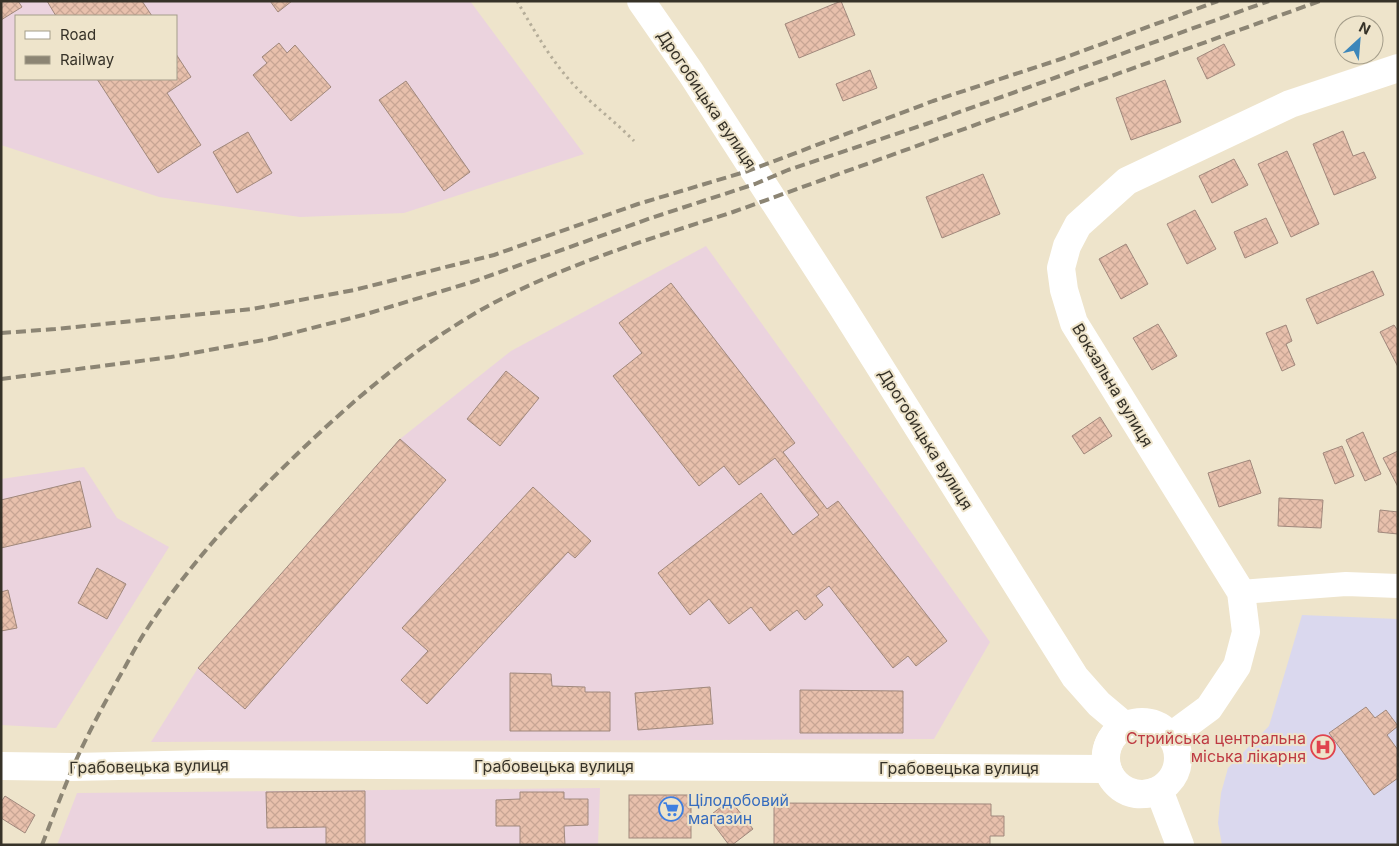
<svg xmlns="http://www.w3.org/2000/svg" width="1399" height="846" font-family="Inter,sans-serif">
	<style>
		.industrial { fill: #ebd3de; fill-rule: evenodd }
		.medical { fill: #dad8ee }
		.building { fill: url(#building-cross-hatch); stroke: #a0887c }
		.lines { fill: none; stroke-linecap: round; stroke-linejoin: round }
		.path { stroke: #b5ad99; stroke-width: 3; stroke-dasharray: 2.5 4; stroke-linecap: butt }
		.street { stroke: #fff; stroke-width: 24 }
		.secondary { stroke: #fff; stroke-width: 28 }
		.rail { stroke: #8c8574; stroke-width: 4; stroke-dasharray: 10 5; stroke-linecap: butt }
		.labels { text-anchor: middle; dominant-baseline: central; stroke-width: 4; stroke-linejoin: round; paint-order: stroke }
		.street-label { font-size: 16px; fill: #363228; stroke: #eee4cb }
		.health-label { font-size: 16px; fill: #be3a42; stroke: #eee4cb; text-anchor: end }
		.shop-label { font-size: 16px; fill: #366cbe; stroke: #eee4cb; text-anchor: start }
	</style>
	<defs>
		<pattern id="building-cross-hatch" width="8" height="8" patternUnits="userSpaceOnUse" patternTransform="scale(1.25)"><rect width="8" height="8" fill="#e8c0ac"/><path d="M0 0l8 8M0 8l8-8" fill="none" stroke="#c8a594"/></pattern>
	</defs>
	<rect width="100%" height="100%" fill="#eee4cb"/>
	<g class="industrial">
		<path d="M1,1H470L584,154L404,213L300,217L159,197L1,145ZM16,16H176V79H16Z"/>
		<path d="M706,246L990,642L934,739L151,742L198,668L400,439L511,351Z"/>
		<path d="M84,467L117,518L169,547L56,728L1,725V479Z"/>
		<path d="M600,788L598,845H57L77,793Z"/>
	</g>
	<path class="medical" d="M1302,615L1398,619V845H1222L1218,823L1221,793L1228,768L1269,726Z"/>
	<g class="building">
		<path d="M1,1H18L22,7L1,20Z"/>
		<path d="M47,1H142L152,16H56Z"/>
		<path d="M270,1H292L278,12Z"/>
		<path d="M841,1L855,35L799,58L785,24Z"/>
		<path d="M279,43L287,53L295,45L331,87L291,121L253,75L267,63L262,57Z"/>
		<path d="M1224,44L1235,65L1207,79L1197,58Z"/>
		<path d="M176,54L191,77L167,93L201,145L158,173L97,79H176Z"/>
		<path d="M870,70L877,88L843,101L836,84Z"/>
		<path d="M1165,80L1181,122L1131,140L1116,98Z"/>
		<path d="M406,81L470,172L444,191L379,100Z"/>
		<path d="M1343,131L1353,156L1364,152L1376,178L1334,195L1313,144Z"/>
		<path d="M248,132L272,173L237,193L213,152Z"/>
		<path d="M1287,151L1319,224L1291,237L1258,164Z"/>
		<path d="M1234,159L1248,185L1212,203L1199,176Z"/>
		<path d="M983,174L1000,214L942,238L926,197Z"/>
		<path d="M1195,210L1216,249L1187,264L1167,224Z"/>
		<path d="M1266,218L1278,243L1245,258L1234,232Z"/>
		<path d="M1126,244L1148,284L1121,299L1099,259Z"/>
		<path d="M1373,271L1384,295L1317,324L1306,299Z"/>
		<path d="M671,283L795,443L783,452L827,509L838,501L947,641L916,666L908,656L893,668L829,586L816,596L823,605L805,620L797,610L770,631L751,607L729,624L709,599L690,615L658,573L761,493L793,535L819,515L775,458L739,485L724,466L699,486L613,376L642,353L619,323Z"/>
		<path d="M1158,324L1177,356L1152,370L1133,338Z"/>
		<path d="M1286,325L1292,341L1286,344L1295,365L1282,371L1266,333Z"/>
		<path d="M1394,325L1398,331V367L1380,332Z"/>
		<path d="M506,371L539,398L500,446L467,419Z"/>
		<path d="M1100,417L1112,436L1084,454L1072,436Z"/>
		<path d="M1363,432L1381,474L1365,481L1346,440Z"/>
		<path d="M400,439L446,480L245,709L198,668Z"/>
		<path d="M1342,446L1354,476L1335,484L1323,453Z"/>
		<path d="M1398,451V487L1383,458Z"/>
		<path d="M1250,460L1261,493L1219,507L1208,473Z"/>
		<path d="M80,481L91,527L1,548V500Z"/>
		<path d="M533,487L591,541L575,558L568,552L427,704L401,680L428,651L402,628Z"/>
		<path d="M1279,498L1323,500L1321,528L1278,526Z"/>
		<path d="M1380,510L1398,512V534L1378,532Z"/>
		<path d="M97,568L126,584L107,619L78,603Z"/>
		<path d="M8,590L17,628L1,631V592Z"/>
		<path d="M510,673L551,674L552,686L585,687V692H610V731H510Z"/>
		<path d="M710,687L713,724L638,730L635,693Z"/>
		<path d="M800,690L903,691V733H800Z"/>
		<path d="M1366,707L1375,718L1386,710L1398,726L1387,735L1398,750V778L1374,795L1329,733Z"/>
		<path d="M365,791V845H326V827L267,828L266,792Z"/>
		<path d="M520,792H564V799H588V825L564,826L565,845H520V826H496V800L520,799Z"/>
		<rect x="629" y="795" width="62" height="43"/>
		<path d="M5,796L35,815L25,833L1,818V802Z"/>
		<path d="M730,800L753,829L732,845H729L708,817Z"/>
		<path d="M774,803L991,804V816H1004V836H990V845H774Z"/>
	</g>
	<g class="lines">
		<path class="path" d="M517,1C534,30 550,59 573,84C592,105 615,121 634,141"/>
		<path class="street" d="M1241,592L1346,584L1398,586"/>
		<g class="secondary">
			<path d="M641,1L691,73L841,305L1075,677L1099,704L1124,725C1118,730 1112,736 1109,743C1099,764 1113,791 1136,794C1145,795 1151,793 1159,790L1180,845"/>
			<circle cx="1142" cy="758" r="36"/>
			<path d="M1171,736L1209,708L1237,666L1246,632L1241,592L1074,323L1064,290L1061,268L1067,246L1078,225L1127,181L1290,104L1398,68"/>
			<path d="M1,766L73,767L211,764L1107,769"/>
		</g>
		<g class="rail">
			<path d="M1,333L55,329L252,309L354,290L494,255L638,204L748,171L933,101L1061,59L1218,1"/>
			<path d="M1,379L171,357L269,339L363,315L472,282L651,218L755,184L788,170L926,124L1269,1"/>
			<path d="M42,845C52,819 62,793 73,767C88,733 106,700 125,667C132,654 139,641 147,629C188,566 239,510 293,458C356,397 425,338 503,298C576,261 655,237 733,212L1320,1"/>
		</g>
	</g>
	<defs>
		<g id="hospital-ring" transform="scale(1.25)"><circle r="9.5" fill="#eee4cb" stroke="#e0444e" stroke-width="1.5"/><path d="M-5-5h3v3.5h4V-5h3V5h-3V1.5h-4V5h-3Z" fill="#e0444e"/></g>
		<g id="supermarket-ring" transform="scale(1.25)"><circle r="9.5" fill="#eee4cb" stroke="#3f7fe0" stroke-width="1.5"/><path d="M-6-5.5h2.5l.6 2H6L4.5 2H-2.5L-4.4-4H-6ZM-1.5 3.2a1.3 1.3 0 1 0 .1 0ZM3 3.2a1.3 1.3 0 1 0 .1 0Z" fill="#3f7fe0"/></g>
	</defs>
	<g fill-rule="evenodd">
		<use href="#hospital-ring" x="1323" y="747"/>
		<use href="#supermarket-ring" x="671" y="809"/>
	</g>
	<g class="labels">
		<g class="street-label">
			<text transform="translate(707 99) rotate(56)">Дрогобицька вулиця</text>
			<text transform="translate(1113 385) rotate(59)">Вокзальна вулиця</text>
			<text transform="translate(926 439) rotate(58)">Дрогобицька вулиця</text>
			<text transform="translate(149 766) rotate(-1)">Грабовецька вулиця</text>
			<text x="554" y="766">Грабовецька вулиця</text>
			<text x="959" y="768">Грабовецька вулиця</text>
		</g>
		<g class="health-label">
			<text x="1306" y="738">Стрийська центральна<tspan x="1306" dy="18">міська лікарня</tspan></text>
		</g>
		<g class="shop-label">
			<text x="688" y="800">Цілодобовий<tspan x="688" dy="18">магазин</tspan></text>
		</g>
	</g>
	<rect width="1399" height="846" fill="none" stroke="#363228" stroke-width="5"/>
	<rect x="15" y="15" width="162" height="65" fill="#eee4cb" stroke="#a49d8a"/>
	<rect x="25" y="31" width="25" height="8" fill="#ffffff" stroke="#a49d8a"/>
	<text x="60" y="40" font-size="15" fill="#363228">Road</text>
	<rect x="25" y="56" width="25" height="8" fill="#8c8574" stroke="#a49d8a"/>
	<text x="60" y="65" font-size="15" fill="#363228">Railway</text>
	<g transform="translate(1359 40) rotate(26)"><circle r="24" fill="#eee4cb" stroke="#a49d8a"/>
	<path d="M0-4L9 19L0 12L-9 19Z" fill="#3c86ba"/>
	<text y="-8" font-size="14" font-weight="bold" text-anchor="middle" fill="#363228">N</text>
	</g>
</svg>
